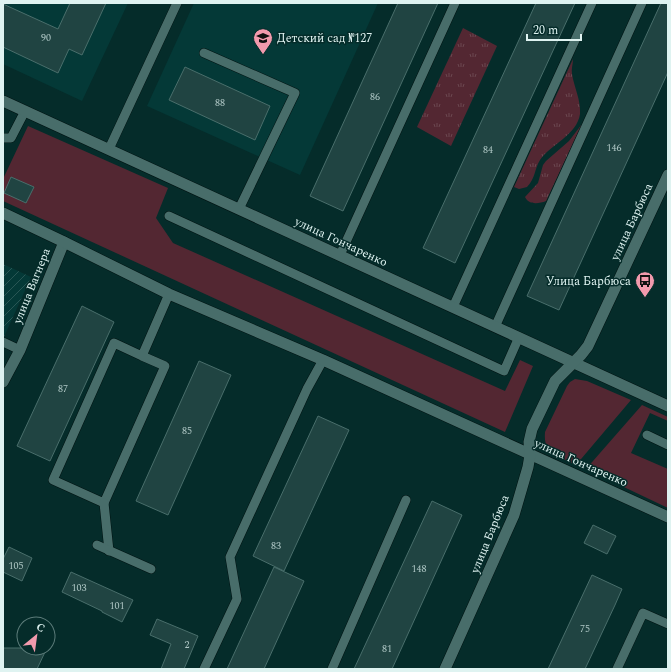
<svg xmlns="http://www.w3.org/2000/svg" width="671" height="672" font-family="Spectral,serif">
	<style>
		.built { fill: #043937 }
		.industrial { fill: url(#industrial-furrows) }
		.grass { fill: #532732 }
		.park { fill: url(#park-tufts) }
		.building { fill: #204442; stroke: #496e6b }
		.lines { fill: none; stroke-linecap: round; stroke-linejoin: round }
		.service-casing { stroke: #001312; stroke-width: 10 }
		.minor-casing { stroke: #001312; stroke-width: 12 }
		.tertiary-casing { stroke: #001312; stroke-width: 12 }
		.service { stroke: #486d6a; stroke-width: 9 }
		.minor { stroke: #486d6a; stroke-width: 11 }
		.tertiary { stroke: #486d6a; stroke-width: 11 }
		.labels { text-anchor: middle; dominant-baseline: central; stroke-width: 3; stroke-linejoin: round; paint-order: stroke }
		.number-label { font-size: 10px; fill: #afc7c5 }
		.poi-label { font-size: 12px; fill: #dff3f1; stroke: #052c2a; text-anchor: start }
		.street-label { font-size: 12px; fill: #dff3f1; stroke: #052c2a }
	</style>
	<defs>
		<pattern id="industrial-furrows" width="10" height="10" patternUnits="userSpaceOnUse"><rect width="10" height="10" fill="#043937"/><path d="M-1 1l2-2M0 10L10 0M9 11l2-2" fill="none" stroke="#285654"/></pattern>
		<pattern id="park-tufts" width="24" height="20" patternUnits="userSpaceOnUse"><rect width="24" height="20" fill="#532732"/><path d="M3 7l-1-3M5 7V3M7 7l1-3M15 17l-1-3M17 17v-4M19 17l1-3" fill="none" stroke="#6b4750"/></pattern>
	</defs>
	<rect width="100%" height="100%" fill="#052c2a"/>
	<g class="built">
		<path d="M3,3H128L82,101L3,64Z"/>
		<path d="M194,3H378L300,175L147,106Z"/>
	</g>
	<path class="industrial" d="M3,264L31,277L3,339Z"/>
	<g class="grass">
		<path d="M28,126L168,188L156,218L173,243L505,391L520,360L533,366L505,432L3,201V179Z"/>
		<path d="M575,379L587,381L631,400L576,465C558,456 543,455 545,432L567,386L570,382Z"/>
		<path d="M642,405L668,417V421L650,413L631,453L668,469V508L586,469Z"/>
	</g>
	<g class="park">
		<path d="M463,28L497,46L451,146L417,127Z"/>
		<path d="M573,59C573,64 571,69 572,74C574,87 581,100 580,114C577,135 551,144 540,160C534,170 536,177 527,187L519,189L514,187Z"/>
		<path d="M582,124L546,201C538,204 529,205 525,197L538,183L543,165L546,161L569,141Z"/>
	</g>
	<g class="building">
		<path d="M70,3H106L82,55L69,49L58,73L3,47V4L58,29Z"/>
		<path d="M398,3H438L343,211L310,196Z"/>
		<path d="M536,3H575L455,263L423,248Z"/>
		<path d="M661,3H668V72L559,310L527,296Z"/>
		<path d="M185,67L270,106L255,140L169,100Z"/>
		<path d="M11,177L34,187L26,203L4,193Z"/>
		<path d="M82,306L114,322L50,461L17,446Z"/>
		<path d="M199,361L231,375L168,515L136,501Z"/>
		<path d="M318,416L349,430L284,571L253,556Z"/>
		<path d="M432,501L462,515L392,669H354Z"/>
		<path d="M593,525L616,536L607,554L584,543Z"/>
		<path d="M9,547L32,558L22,581L3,572V559Z"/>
		<path d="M274,567L304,581L264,669H227Z"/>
		<path d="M71,572L133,600L122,622L102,612V611L62,592Z"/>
		<path d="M592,575L622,589L615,605L585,669H548Z"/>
		<path d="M157,619L198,636L184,669H161L171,644L150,635Z"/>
		<path d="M3,648H37L45,652L37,669H3Z"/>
	</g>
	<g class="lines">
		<g class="service-casing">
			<g id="service">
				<path d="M204,53L295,93L239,209"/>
				<path d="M3,138H11L25,111"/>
				<path d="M109,149L177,3"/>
				<path d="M169,216L504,371L519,337"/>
				<path d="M340,255L455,3"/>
				<path d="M453,307L592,3"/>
				<path d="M495,327L642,3"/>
				<path d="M3,342L20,350"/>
				<path d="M142,356L114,343L53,480L104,503L165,366L142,356L169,294"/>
				<path d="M647,435L668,445"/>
				<path d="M104,503L109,551"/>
				<path d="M97,545L151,569"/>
				<path d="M204,669L237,599L230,557L307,389L323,360"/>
				<path d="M332,669L406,500"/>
				<path d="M617,669L643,613L668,624"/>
			</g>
		</g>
		<g class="minor-casing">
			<path id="minor" d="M3,382L20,350L64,242"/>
		</g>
		<g class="tertiary-casing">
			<g id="tertiary">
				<path d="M3,101L668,406"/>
				<path d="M3,213L64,242L169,294L323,360L668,517"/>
				<path d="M445,669L514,515L528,467L530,455L529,442L532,429L555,381L581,355L588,346L668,175"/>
			</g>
		</g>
		<use href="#service" class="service"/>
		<use href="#minor" class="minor"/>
		<use href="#tertiary" class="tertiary"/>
	</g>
	<defs>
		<g id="school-pin" transform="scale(1)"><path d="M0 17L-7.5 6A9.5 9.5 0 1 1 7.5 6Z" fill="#f29aad" stroke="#052c2a"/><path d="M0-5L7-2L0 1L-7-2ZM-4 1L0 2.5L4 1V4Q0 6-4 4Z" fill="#111"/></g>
		<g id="bus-pin" transform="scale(1)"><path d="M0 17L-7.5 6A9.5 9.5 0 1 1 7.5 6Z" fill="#f29aad" stroke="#052c2a"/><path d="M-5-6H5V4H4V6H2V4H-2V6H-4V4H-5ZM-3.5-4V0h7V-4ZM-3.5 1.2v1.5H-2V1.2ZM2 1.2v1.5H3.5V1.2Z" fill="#111"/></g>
	</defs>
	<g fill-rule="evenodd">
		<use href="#school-pin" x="263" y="38"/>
		<use href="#bus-pin" x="645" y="281"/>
	</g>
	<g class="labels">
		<g class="number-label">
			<text x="46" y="38">90</text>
			<text x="375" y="97">86</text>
			<text x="220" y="103">88</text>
			<text x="614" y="148">146</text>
			<text x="488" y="150">84</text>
			<text x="63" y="389">87</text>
			<text x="187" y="431">85</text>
			<text x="276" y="546">83</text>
			<text x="16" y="566">105</text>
			<text x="419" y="569">148</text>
			<text x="79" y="588">103</text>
			<text x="117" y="606">101</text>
			<text x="585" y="629">75</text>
			<text x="187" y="645">2</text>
			<text x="387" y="649">81</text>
		</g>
		<g class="poi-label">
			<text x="277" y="38">Детский сад №127</text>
			<text x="631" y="281" text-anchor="end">Улица Барбюса</text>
		</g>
		<g class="street-label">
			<text transform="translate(632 222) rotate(-65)">улица Барбюса</text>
			<text transform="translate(341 242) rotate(25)">улица Гончаренко</text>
			<text transform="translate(32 286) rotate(-68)">улица Вагнера</text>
			<text transform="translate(581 463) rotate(24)">улица Гончаренко</text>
			<text transform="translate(490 534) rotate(-68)">улица Барбюса</text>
		</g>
	</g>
	<rect width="671" height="672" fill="none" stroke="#dff3f1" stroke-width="8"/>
	<g transform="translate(36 636) rotate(29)"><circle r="19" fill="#052c2a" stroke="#5c7c7a"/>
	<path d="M0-3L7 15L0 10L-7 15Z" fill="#f29aad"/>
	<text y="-6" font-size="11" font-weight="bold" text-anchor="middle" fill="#dff3f1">С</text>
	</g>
	<path d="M527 34v6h54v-6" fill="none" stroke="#dff3f1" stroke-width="2"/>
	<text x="533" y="34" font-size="12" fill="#dff3f1" stroke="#052c2a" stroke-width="3" paint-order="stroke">20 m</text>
</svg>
